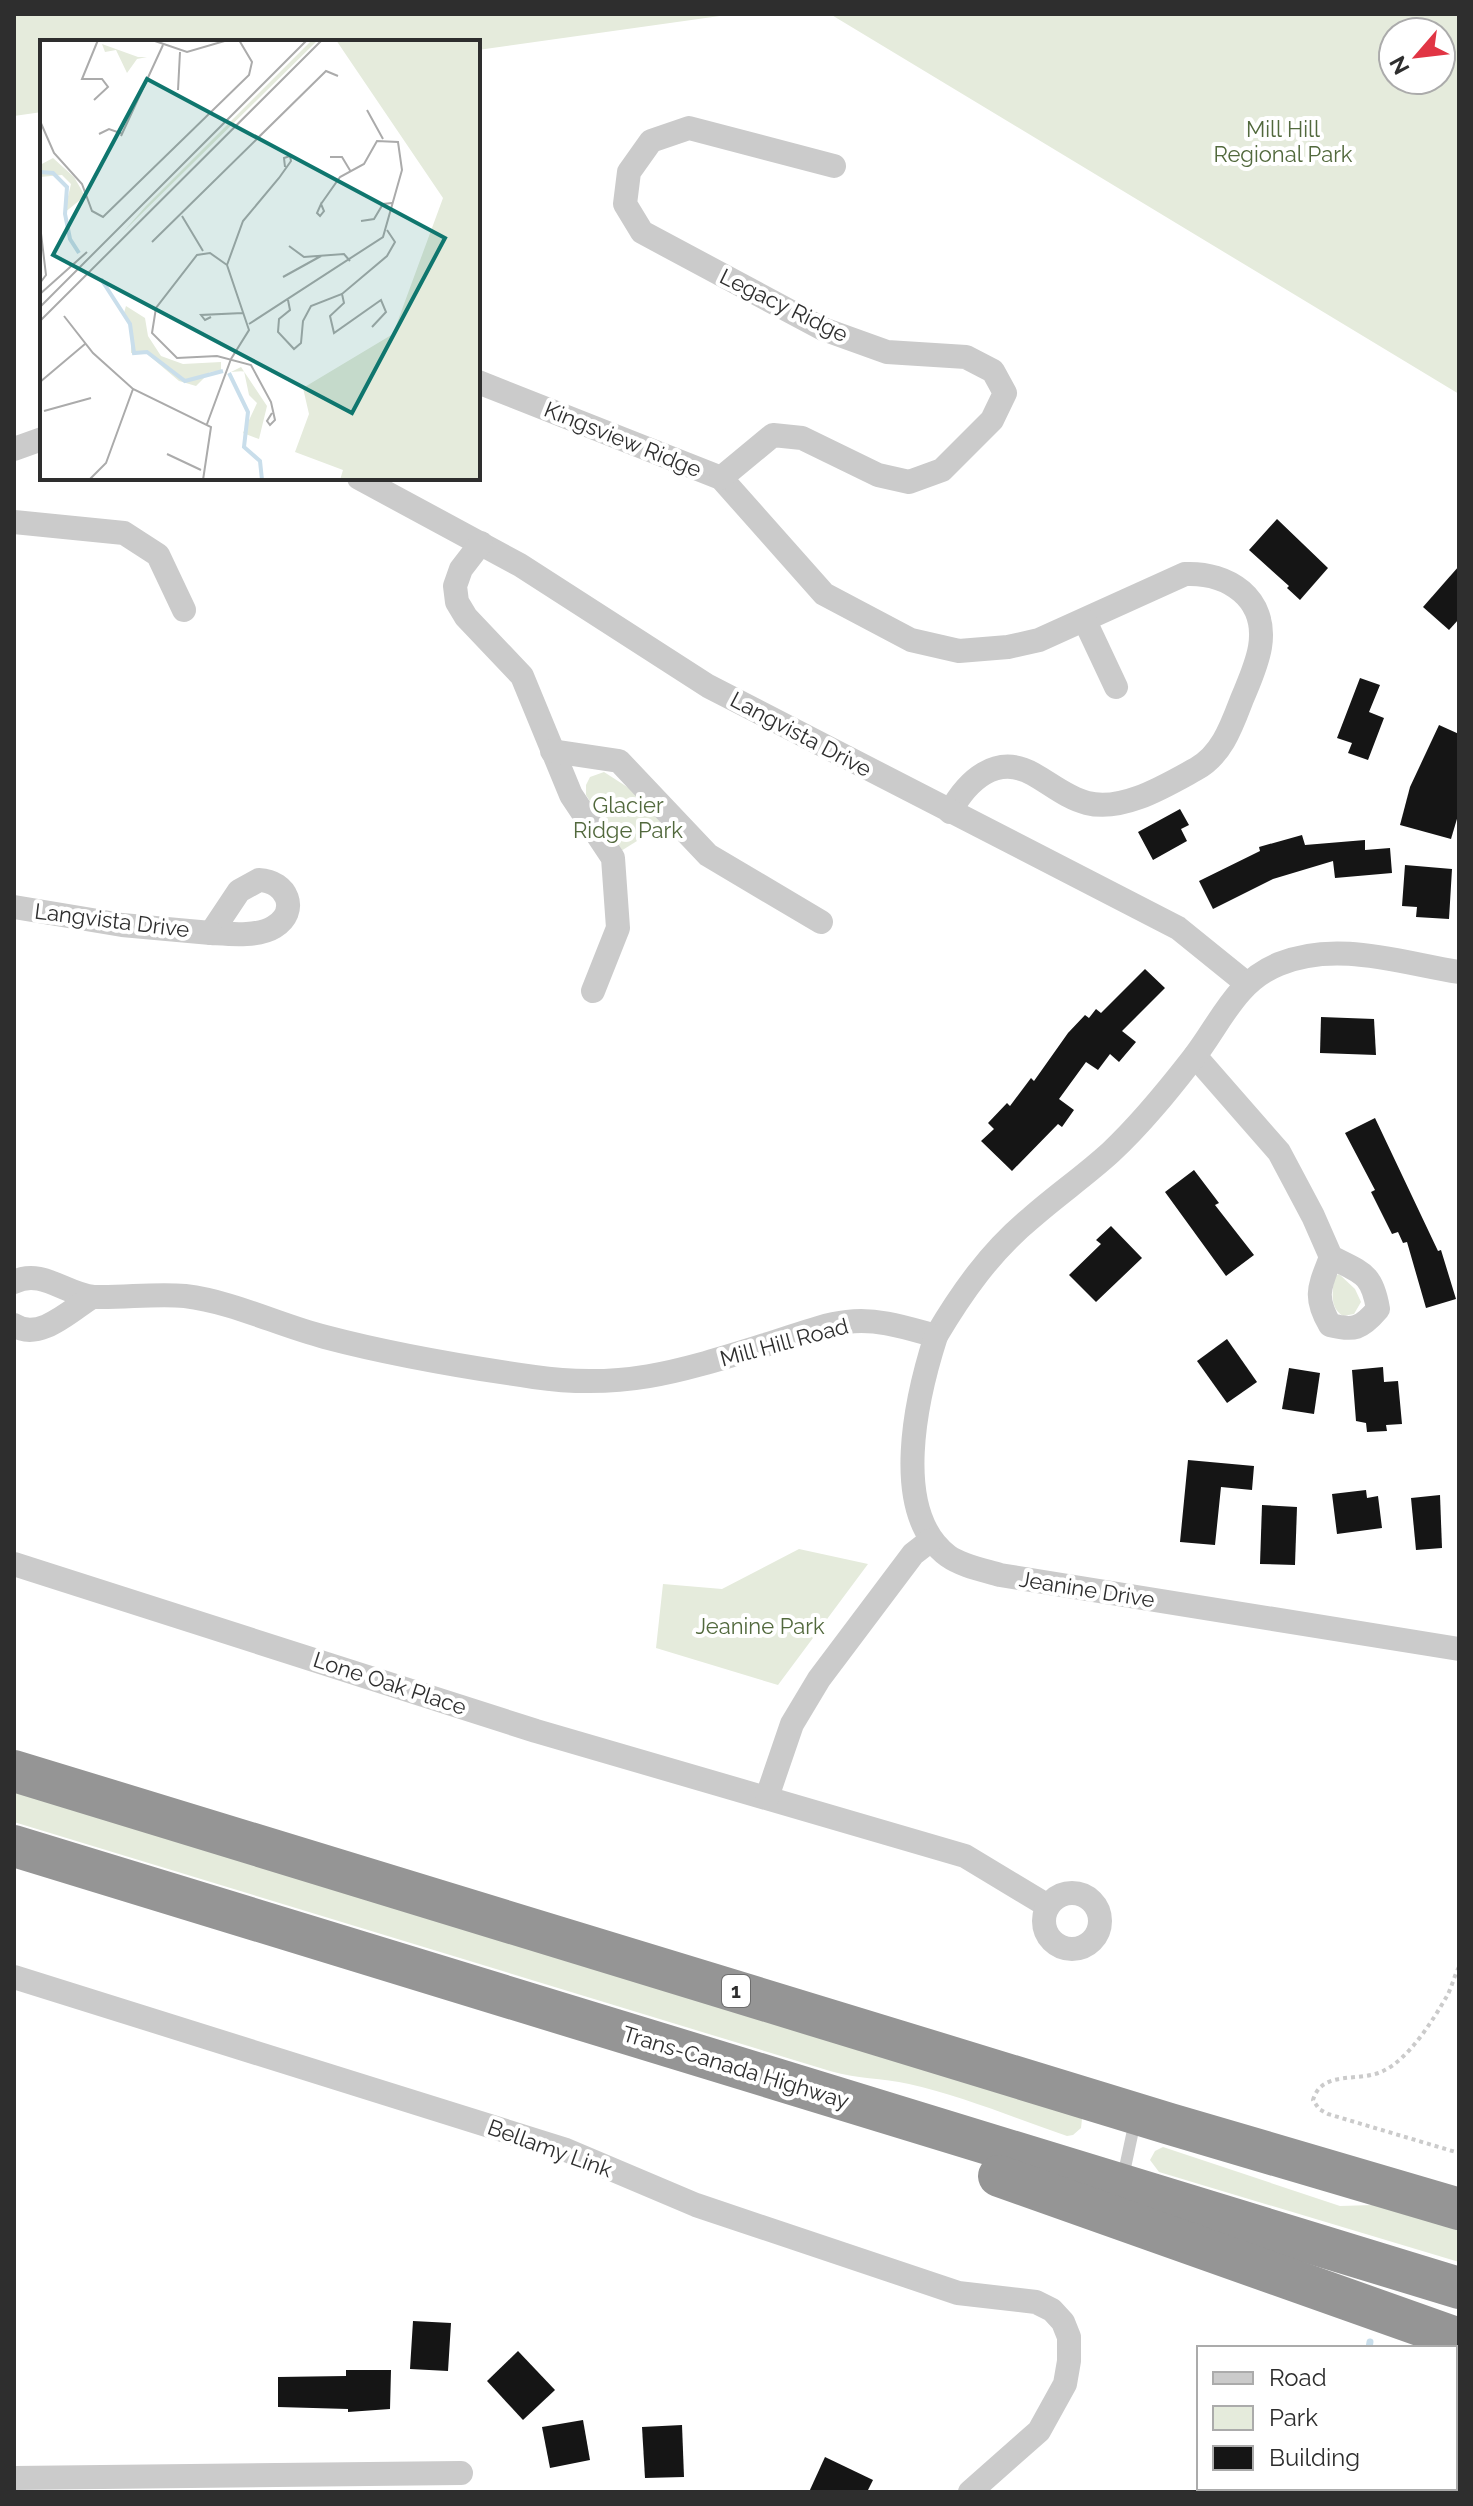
<svg xmlns="http://www.w3.org/2000/svg" width="1473" height="2506" font-family="Raleway,sans-serif">
	<style>
		.green { fill: #e5ebdc; fill-rule: evenodd }
		.lines { fill: none; stroke-linecap: round; stroke-linejoin: round }
		.stream { stroke: #c9deeb; stroke-width: 7 }
		.building { fill: #151515 }
		.path { stroke: #cbcbcb; stroke-width: 4; stroke-dasharray: 4 4; stroke-linecap: butt }
		.lane { stroke: #cbcbcb; stroke-width: 12 }
		.street { stroke: #cbcbcb; stroke-width: 24 }
		.highway { stroke: #959595; stroke-width: 42 }
		.labels { text-anchor: middle; dominant-baseline: central; stroke-width: 8; stroke-linejoin: round; paint-order: stroke }
		.shield { fill: #fff; stroke: #6d6d6d; stroke-width: 2 }
		.shield-label { font-size: 20px; font-weight: bold; fill: #2e2e2e }
		.park-label { font-size: 22px; fill: #52693d; stroke: #fff }
		.street-label { font-size: 22px; fill: #2e2e2e; stroke: #fff }
		.inset-river { fill: none; stroke: #c9deeb; stroke-width: 4 }
		.inset-road { fill: none; stroke: #ababab; stroke-width: 2 }
		.view { fill: #0f766e; fill-opacity: 0.15; stroke: #0f766e; stroke-width: 4 }
		.inset-edge { fill: none; stroke: #2e2e2e; stroke-width: 4 }
	</style>
	<rect width="100%" height="100%" fill="#fff"/>
	<g class="green">
		<path d="M14,14H734L478,50V42H42V112L14,116Z"/>
		<path d="M830,14H1459V394ZM1441,32V80H1393V32Z"/>
		<path d="M604,772L635,792L664,824L621,851L586,795V785L590,777Z"/>
		<path d="M1339,1274L1355,1289L1361,1302L1354,1314L1343,1316C1329,1307 1333,1292 1334,1277Z"/>
		<path d="M799,1549L868,1564L778,1685L656,1648L663,1584L722,1589Z"/>
		<path d="M14,1789L1079,2115L1082,2119L1081,2128L1073,2135L1067,2136C1015,2118 962,2096 909,2084C882,2078 856,2079 830,2071L14,1822Z"/>
		<path d="M1163,2147L1340,2206L1373,2205L1459,2230V2262L1159,2172L1150,2160L1155,2151Z"/>
	</g>
	<g class="lines">
		<g class="stream">
			<path d="M1369,2348L1370,2342"/>
			<path d="M1240,2492L1244,2488"/>
		</g>
	</g>
	<g class="building">
		<path d="M1277,519L1328,568L1300,600L1287,588L1289,586L1249,550Z"/>
		<path d="M1459,566V619L1449,630L1423,607Z"/>
		<path d="M1360,678L1380,685L1369,712L1384,718L1368,760L1348,753L1352,743L1337,738Z"/>
		<path d="M1439,725L1459,734V812L1451,839L1400,825L1410,787Z"/>
		<path d="M1180,809L1189,825L1181,829L1187,841L1153,860L1138,832Z"/>
		<path d="M1302,835L1305,845L1365,840V850L1390,848L1392,873L1335,878L1333,861L1273,879L1213,909L1199,881L1260,851L1259,847Z"/>
		<path d="M1405,865L1452,869L1449,919L1416,917L1417,907L1402,906Z"/>
		<path d="M1145,969L1165,988L1122,1031L1136,1042L1119,1062L1110,1054L1098,1070L1086,1062L1059,1099L1074,1110L1062,1127L1058,1124L1012,1171L981,1141L994,1129L988,1123L1007,1103L1010,1106L1031,1078L1034,1081L1068,1033L1085,1015L1089,1018L1096,1009L1101,1013Z"/>
		<path d="M1321,1017L1374,1019L1376,1055L1320,1053Z"/>
		<path d="M1375,1118L1438,1251L1441,1250L1456,1299L1426,1308L1407,1242L1403,1243L1398,1232L1392,1234L1371,1192L1375,1190L1345,1133Z"/>
		<path d="M1194,1170L1219,1203L1215,1205L1254,1255L1226,1276L1165,1192Z"/>
		<path d="M1111,1226L1142,1258L1096,1302L1069,1275L1101,1244L1096,1240Z"/>
		<path d="M1227,1339L1257,1382L1227,1403L1197,1361Z"/>
		<path d="M1383,1367L1384,1382L1398,1381L1402,1424L1386,1425L1387,1431L1367,1432L1366,1423L1356,1421L1352,1370Z"/>
		<path d="M1289,1368L1320,1373L1314,1414L1282,1409Z"/>
		<path d="M1188,1460L1254,1466L1252,1490L1221,1487L1215,1545L1180,1542Z"/>
		<path d="M1366,1490L1367,1498L1378,1496L1382,1528L1337,1534L1332,1494Z"/>
		<path d="M1440,1495L1442,1548L1416,1550L1411,1498Z"/>
		<path d="M1262,1505L1297,1507L1295,1565L1260,1564Z"/>
		<path d="M413,2321L451,2323L448,2371L410,2369Z"/>
		<path d="M518,2351L555,2390L523,2420L487,2381Z"/>
		<path d="M346,2370H391L390,2409L348,2412V2409L278,2407V2377L346,2376Z"/>
		<path d="M583,2420L590,2460L550,2468L542,2427Z"/>
		<path d="M682,2425L684,2477L645,2478L642,2427Z"/>
		<path d="M825,2457L873,2480L867,2492H809Z"/>
	</g>
	<g class="lines">
		<path class="path" d="M1459,1967C1454,1976 1452,1987 1447,1996C1433,2020 1409,2059 1383,2071C1360,2083 1322,2069 1313,2100L1319,2109L1328,2114L1459,2153"/>
		<path class="lane" d="M1123,2177L1135,2121"/>
		<g class="street">
			<path d="M478,382L721,478L824,594L911,640L959,651L1008,647L1039,640L1185,574C1228,572 1268,598 1260,647C1257,665 1249,682 1242,699C1232,725 1222,755 1196,769C1165,786 1123,812 1087,803C1067,798 1051,784 1033,774C996,753 967,781 950,812"/>
			<path d="M14,449L42,439"/>
			<path d="M359,478L520,565L708,686L1178,928L1246,983"/>
			<path d="M721,478L773,435L802,438L878,475L909,482L942,470L992,420L1005,393L993,371L966,357L887,352L823,329L642,232L625,204L629,172L651,141L689,128L834,166"/>
			<path d="M14,522L124,533L158,555L184,610"/>
			<path d="M481,543L461,569L455,586L457,602L466,617L522,676L571,795L613,858L618,928L593,991"/>
			<path d="M1085,621L1116,687"/>
			<path d="M552,751L619,761L708,855L821,922"/>
			<path d="M259,880C287,881 300,911 274,927C258,937 229,934 211,933L239,891Z"/>
			<path d="M14,907L122,925L211,933"/>
			<path d="M1195,1056L1279,1152L1313,1216L1331,1257C1320,1286 1313,1296 1330,1325C1354,1331 1361,1329 1378,1309C1372,1273 1362,1273 1331,1257"/>
			<path d="M14,1282C42,1268 66,1295 94,1297C125,1298 155,1293 185,1296C234,1302 278,1325 325,1337C393,1355 464,1367 534,1377C624,1390 681,1371 765,1345C792,1337 820,1325 847,1322C878,1318 907,1328 936,1336C962,1292 991,1251 1031,1218C1057,1195 1086,1175 1111,1152C1141,1124 1166,1093 1191,1061C1220,1025 1234,982 1279,964C1337,940 1401,963 1459,972"/>
			<path d="M14,1325C39,1342 71,1310 92,1297"/>
			<path d="M936,1336C917,1395 889,1512 948,1556C962,1566 983,1570 1000,1575L1459,1649"/>
			<path d="M14,1564L536,1731L965,1856L1048,1906"/>
			<path d="M767,1797L792,1724L819,1679L913,1554L931,1540"/>
			<circle cx="1072" cy="1921" r="28"/>
			<path d="M14,1977L566,2150L696,2205L958,2293L1036,2302L1052,2310L1063,2322L1069,2337V2361L1065,2384L1039,2431L970,2492"/>
			<path d="M14,2478L461,2473"/>
		</g>
		<g class="highway">
			<path d="M14,1771L1170,2124L1459,2209"/>
			<path d="M14,1846L1459,2288"/>
			<path d="M999,2176L1459,2339"/>
		</g>
	</g>
	<g class="labels">
		<rect class="shield" x="722" y="1975" width="28" height="32" rx="6"/>
		<g class="shield-label">
			<text x="736" y="1991">1</text>
		</g>
		<g class="park-label">
			<text x="1283" y="129">Mill Hill<tspan x="1283" dy="25">Regional Park</tspan></text>
			<text x="628" y="805">Glacier<tspan x="628" dy="25">Ridge Park</tspan></text>
			<text x="760" y="1626">Jeanine Park</text>
		</g>
		<g class="street-label">
			<text transform="translate(784 305) rotate(26)">Legacy Ridge</text>
			<text transform="translate(623 439) rotate(22)">Kingsview Ridge</text>
			<text transform="translate(801 734) rotate(28)">Langvista Drive</text>
			<text transform="translate(112 920) rotate(7)">Langvista Drive</text>
			<text transform="translate(784 1342) rotate(-15)">Mill Hill Road</text>
			<text transform="translate(1087 1589) rotate(9)">Jeanine Drive</text>
			<text transform="translate(390 1683) rotate(18)">Lone Oak Place</text>
			<text transform="translate(736 2067) rotate(17)">Trans-Canada Highway</text>
			<text transform="translate(550 2148) rotate(20)">Bellamy Link</text>
		</g>
	</g>
	<g transform="translate(40 40)">
		<rect width="440" height="440" fill="#fff"/>
		<path d="M272,0H278L83,192L106,166ZM296,0H440V440H300L303,430L255,412L269,374L263,348L353,294L403,158ZM62,4L98,17H107L97,19L87,33L76,10L65,12ZM13,118L34,137L45,156L24,173L31,144L22,135L0,137V125ZM86,266L105,278L108,296L121,316L143,324L181,322V331L170,332L156,346L139,341L106,313H91V287L83,276ZM201,327L227,366L219,399L203,393L217,363L209,355L204,331L191,332Z" fill="#e5ebdc"/>
		<path class="inset-river" d="M0,132L13,133L27,147L25,174L30,199L39,213M61,239L90,284L94,313L107,312L145,341L183,331M189,333L208,372L204,407L220,421L222,440"/>
		<path class="inset-road" d="M112,0L147,12L188,0M138,50L140,12M54,60L68,47L62,39H42L58,0M327,70L343,99M0,81L14,113L42,144L52,171L63,177L209,35L212,22L199,0M59,94L69,89L83,94M81,96L123,5M290,117H302L311,132M281,164L284,171L280,176L277,173ZM142,176L163,211M321,181L334,179L343,164L352,163M0,185L6,235L0,243M112,202L286,31L298,36M249,206L264,217L304,214L310,221M187,225L170,213L157,215L116,268L112,293L137,318L177,316L211,325L231,362L235,380L230,385L227,381L232,373M243,237L281,216M0,254L47,212M302,254L304,263L290,276L294,293L341,260L346,272L332,287M248,260L250,270L239,279L238,292L254,309L261,303L263,281L271,266L302,254L347,216L355,202L347,190M0,267L267,0M24,276L53,313L93,349L171,387L163,440M171,277L165,280L161,275L203,273M0,281L282,0M209,284L343,197L362,130L358,102L337,101L324,124L300,137L281,164M0,342L45,304M4,371L51,358M167,384L191,319L209,290L187,225L203,181L239,138L251,121L250,116L244,118L245,127M127,414L161,430M49,440L66,423L93,349"/>
		<path class="view" d="M107,39L405,198L312,373L13,215Z"/>
		<rect width="440" height="440" class="inset-edge"/>
	</g>
	<rect width="1473" height="2506" fill="none" stroke="#2e2e2e" stroke-width="32"/>
	<rect x="1197" y="2346" width="260" height="144" fill="#ffffff" stroke="#ababab" stroke-width="2"/>
	<rect x="1213" y="2372" width="40" height="12" fill="#cbcbcb" stroke="#ababab" stroke-width="2"/>
	<text x="1269" y="2386" font-size="24" fill="#2e2e2e">Road</text>
	<rect x="1213" y="2406" width="40" height="24" fill="#e5ebdc" stroke="#ababab" stroke-width="2"/>
	<text x="1269" y="2426" font-size="24" fill="#2e2e2e">Park</text>
	<rect x="1213" y="2446" width="40" height="24" fill="#151515" stroke="#ababab" stroke-width="2"/>
	<text x="1269" y="2466" font-size="24" fill="#2e2e2e">Building</text>
	<g transform="translate(1417 56) rotate(242)"><circle r="38" fill="#ffffff" stroke="#ababab" stroke-width="2"/>
	<path d="M0-6L14 30L0 20L-14 30Z" fill="#e13544"/>
	<text y="-12" font-size="22" font-weight="bold" text-anchor="middle" fill="#2e2e2e">N</text>
	</g>
</svg>
